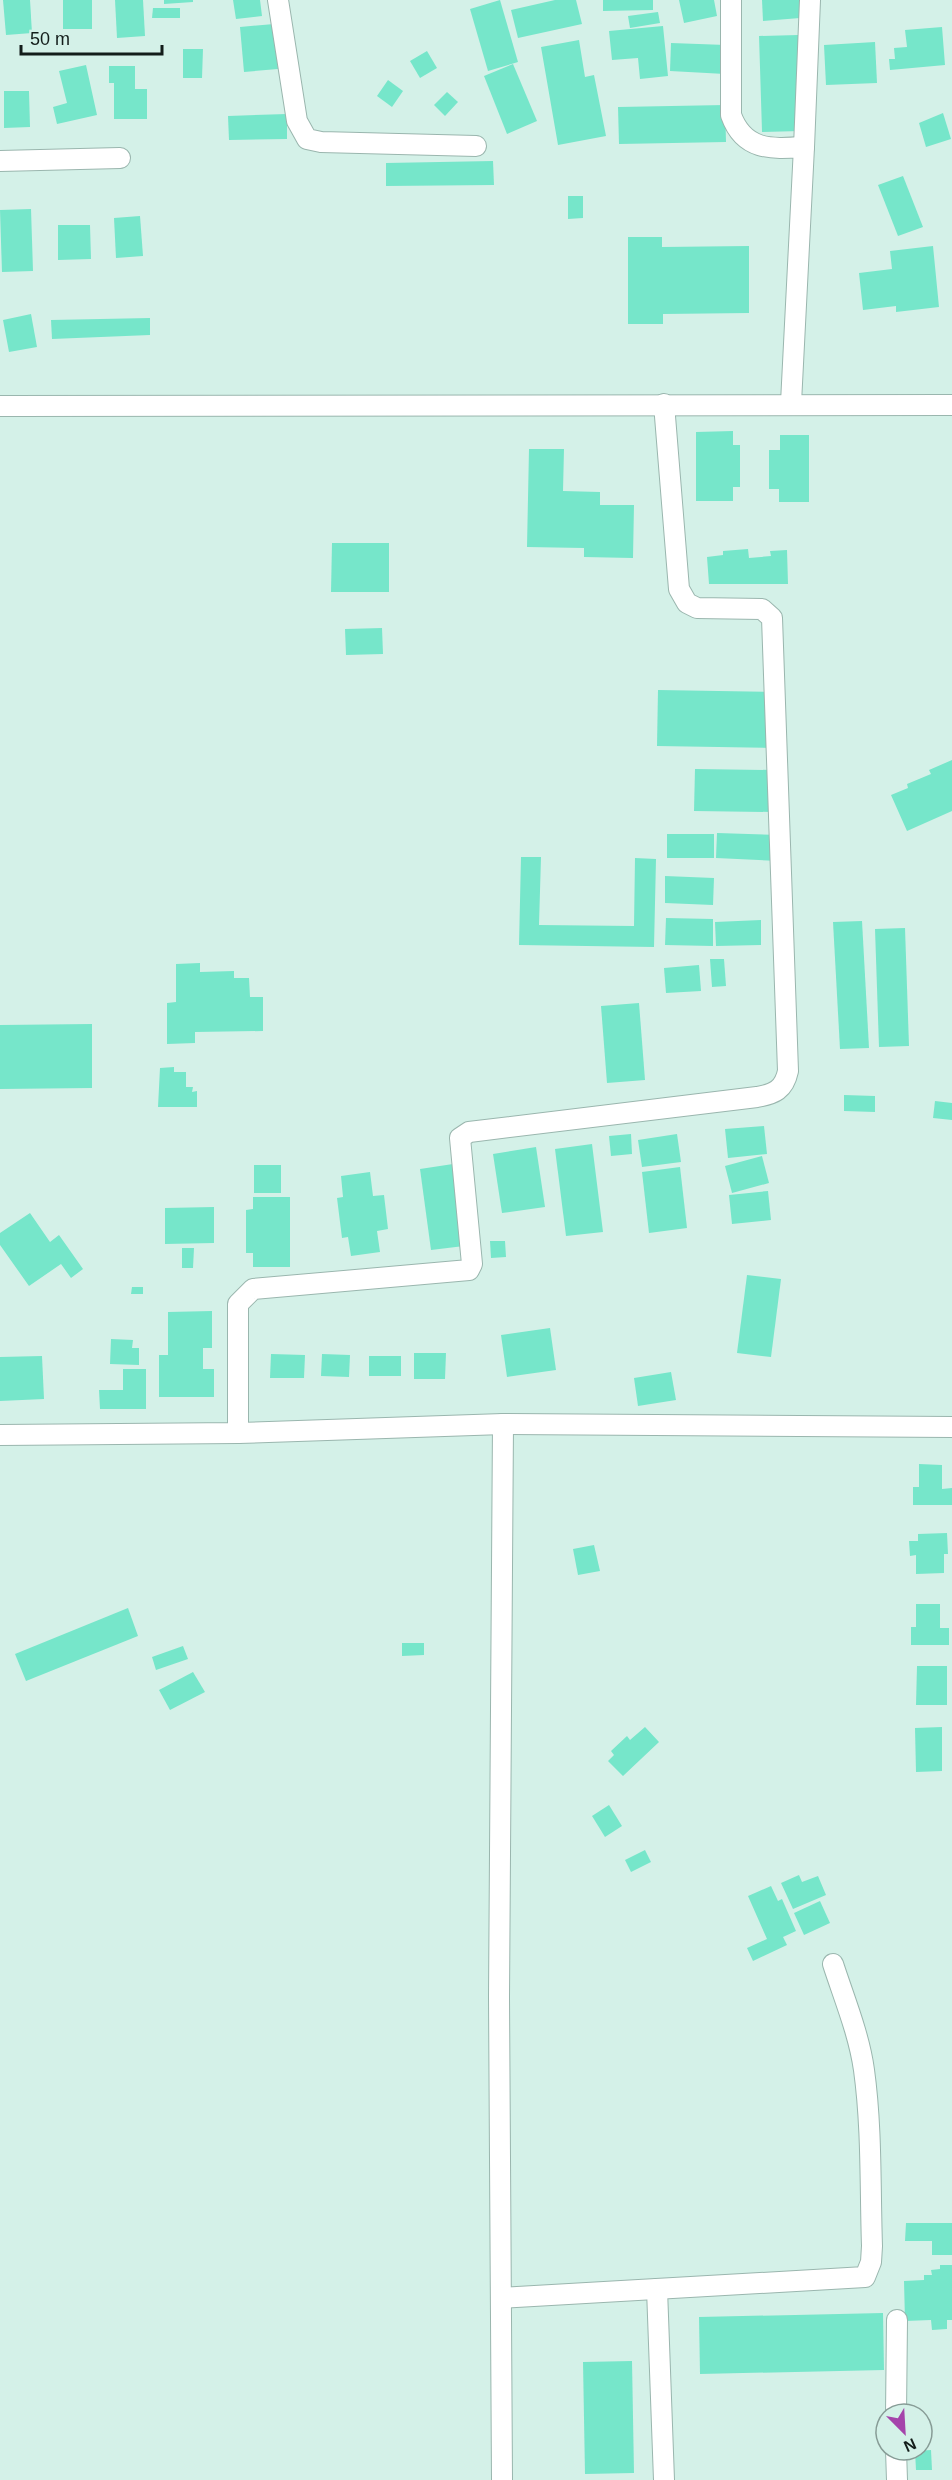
<svg xmlns="http://www.w3.org/2000/svg" width="952" height="2480" font-family="Arial,sans-serif">
	<style>
		.building { fill: #76e6ca }
		.lines { fill: none; stroke-linecap: round; stroke-linejoin: round }
		.minor-casing { stroke: #9ab6ae; stroke-width: 22 }
		.minor { stroke: #fff; stroke-width: 20 }
	</style>
	<rect width="100%" height="100%" fill="#d4f1e8"/>
	<g class="building">
		<path d="M3,0H30L32,33L6,35Z"/>
		<rect x="63" y="0" width="29" height="29"/>
		<path d="M115,0H143L145,36L117,38Z"/>
		<path d="M164,0H193V2L164,4Z"/>
		<path d="M233,0H260L262,16L236,19Z"/>
		<path d="M500,0L518,62L488,71L470,9Z"/>
		<path d="M555,0H576L582,24L518,38L511,10Z"/>
		<path d="M603,0H653V10L603,11Z"/>
		<path d="M679,0H714L717,16L684,23Z"/>
		<path d="M762,0H799L800,18L763,21Z"/>
		<path d="M153,8H180V18H152Z"/>
		<path d="M658,12L660,23L630,28L628,16Z"/>
		<path d="M274,24L278,69L244,72L240,27Z"/>
		<path d="M663,26L668,76L640,79L638,58L612,60L609,31Z"/>
		<path d="M942,27L945,65L890,70L889,59H895L894,48L907,47L905,30Z"/>
		<path d="M798,35L801,131L762,132L759,36Z"/>
		<path d="M579,40L585,77L594,75L606,136L558,145L541,47Z"/>
		<path d="M875,42L877,83L826,85L824,45Z"/>
		<path d="M671,43L726,45L725,74L670,71Z"/>
		<path d="M183,49H203L202,78H183Z"/>
		<path d="M427,51L437,68L420,78L410,61Z"/>
		<path d="M513,64L537,121L507,134L484,76Z"/>
		<path d="M86,65L97,115L57,124L53,107L67,103L59,71Z"/>
		<path d="M109,66H135V89H147V119H114V83H109Z"/>
		<path d="M388,80L403,91L392,107L377,96Z"/>
		<path d="M4,91H29L30,127L4,128Z"/>
		<path d="M447,92L458,102L445,116L434,105Z"/>
		<path d="M725,105L726,142L619,144L618,107Z"/>
		<path d="M943,113L951,139L926,147L919,123Z"/>
		<path d="M287,114V139L229,140L228,116Z"/>
		<path d="M493,161L494,185L386,186V163Z"/>
		<path d="M903,176L923,227L898,236L878,185Z"/>
		<path d="M568,196H583V218L568,219Z"/>
		<path d="M31,209L33,271L2,272L0,210Z"/>
		<path d="M140,216L143,256L116,258L114,218Z"/>
		<path d="M58,225H90L91,259L58,260Z"/>
		<path d="M628,237H662V247L749,246V313L663,314V324H628Z"/>
		<path d="M933,246L939,307L896,312V306L863,310L859,273L892,269L890,251Z"/>
		<path d="M31,314L37,347L9,352L3,320Z"/>
		<path d="M150,318V335L52,339L51,320Z"/>
		<path d="M733,431V445H740V487H733V501H696V432Z"/>
		<path d="M780,435H809V502H779V489H769V450H780Z"/>
		<path d="M529,449H564L563,491L600,492V505H634L633,558L584,557V548L527,547Z"/>
		<path d="M332,543H389V592H331Z"/>
		<path d="M748,549L749,558L771,556L770,551L787,550L788,584H709L707,557L723,555V551Z"/>
		<path d="M382,628L383,654L346,655L345,629Z"/>
		<path d="M658,690L774,692L773,748L657,746Z"/>
		<path d="M952,760V811L907,831L891,795L908,788L907,784L931,774L929,770Z"/>
		<path d="M695,769L773,770L772,812L694,811Z"/>
		<path d="M717,833L781,835L780,861L716,858Z"/>
		<rect x="667" y="834" width="47" height="24"/>
		<path d="M521,857H541L539,925L634,926L635,858L656,859L654,947L519,945Z"/>
		<path d="M665,876L714,878L713,905L665,903Z"/>
		<path d="M666,918L713,919V946L665,945Z"/>
		<path d="M761,920V945L716,946L715,922Z"/>
		<path d="M862,921L869,1048L840,1049L833,922Z"/>
		<path d="M905,928L909,1046L879,1047L875,929Z"/>
		<path d="M710,959H724L726,986L712,987Z"/>
		<path d="M200,963V972L234,971V978H249L250,997H263V1031L195,1032V1043L167,1044V1003L176,1002V964Z"/>
		<path d="M699,965L701,991L666,993L664,968Z"/>
		<path d="M639,1003L645,1080L607,1083L601,1006Z"/>
		<path d="M92,1024V1088L0,1089V1025Z"/>
		<path d="M174,1067V1072H186V1087H193L192,1092L197,1091V1107H158L160,1068Z"/>
		<path d="M844,1095L875,1096V1112L844,1111Z"/>
		<path d="M935,1101L952,1103V1120L933,1118Z"/>
		<path d="M764,1126L767,1154L728,1158L725,1129Z"/>
		<path d="M631,1134L632,1154L611,1156L609,1136Z"/>
		<path d="M677,1134L681,1162L642,1167L638,1140Z"/>
		<path d="M592,1144L603,1232L566,1236L555,1149Z"/>
		<path d="M536,1147L545,1207L502,1213L493,1154Z"/>
		<path d="M762,1156L769,1183L732,1193L725,1166Z"/>
		<path d="M453,1164L464,1246L431,1250L420,1169Z"/>
		<rect x="254" y="1165" width="27" height="28"/>
		<path d="M680,1167L687,1228L649,1233L642,1172Z"/>
		<path d="M370,1172L373,1196L384,1195L388,1229L377,1231L380,1252L351,1256L348,1237L342,1238L337,1198L343,1197L341,1176Z"/>
		<path d="M768,1191L771,1220L732,1224L729,1195Z"/>
		<path d="M253,1197H290V1267H253V1253H246V1210L253,1209Z"/>
		<path d="M214,1207V1243L165,1244V1208Z"/>
		<path d="M30,1213L50,1242L59,1235L83,1269L71,1278L61,1264L29,1286L0,1245V1233Z"/>
		<path d="M490,1241H505L506,1257L491,1258Z"/>
		<path d="M182,1248H194L193,1268H182Z"/>
		<path d="M747,1275L781,1279L771,1357L737,1353Z"/>
		<path d="M132,1287H143V1294H131Z"/>
		<path d="M212,1311V1348H203V1369H214V1397H159V1355H168V1312Z"/>
		<path d="M550,1328L556,1370L507,1377L501,1335Z"/>
		<path d="M111,1339L133,1340L132,1348H139V1365L110,1364Z"/>
		<path d="M414,1353H446L445,1379H414Z"/>
		<path d="M271,1354L305,1355L304,1378H270Z"/>
		<path d="M322,1354L350,1355L349,1377L321,1376Z"/>
		<path d="M42,1356L44,1399L0,1401V1357Z"/>
		<rect x="369" y="1356" width="32" height="20"/>
		<path d="M123,1369H146V1409H100L99,1390H123Z"/>
		<path d="M671,1372L676,1400L638,1406L634,1378Z"/>
		<path d="M919,1464L942,1465V1489L952,1488V1505H913V1487H919Z"/>
		<path d="M947,1533L948,1554H944V1573L916,1574V1555L910,1556L909,1541H918V1534Z"/>
		<path d="M594,1545L600,1571L578,1575L573,1549Z"/>
		<path d="M916,1604H940V1628H949V1645H911V1627H916Z"/>
		<path d="M128,1608L138,1636L26,1681L15,1654Z"/>
		<path d="M402,1643H424V1655L402,1656Z"/>
		<path d="M183,1646L188,1659L156,1670L152,1657Z"/>
		<path d="M917,1666H947V1705H916Z"/>
		<path d="M193,1672L205,1692L170,1710L159,1690Z"/>
		<path d="M645,1727L659,1742L623,1776L608,1761L614,1755L611,1751L627,1736L630,1740Z"/>
		<path d="M942,1727V1771L916,1772L915,1728Z"/>
		<path d="M609,1805L622,1826L605,1837L592,1816Z"/>
		<path d="M645,1850L651,1862L631,1872L625,1860Z"/>
		<path d="M799,1875L802,1882L818,1876L826,1895L793,1909L781,1883Z"/>
		<path d="M771,1886L778,1901L782,1899L796,1931L783,1937L787,1945L753,1961L747,1948L767,1939L748,1896Z"/>
		<path d="M820,1901L830,1923L804,1935L794,1913Z"/>
		<path d="M906,2223H952V2255H932V2241H905Z"/>
		<path d="M940,2265H952V2320H947V2329L932,2330L931,2320L905,2321L904,2281L924,2280V2275H932L931,2270L940,2269Z"/>
		<path d="M883,2313L884,2370L700,2374L699,2317Z"/>
		<path d="M632,2361L634,2473L585,2474L583,2362Z"/>
		<path d="M931,2450L932,2470H916L915,2451Z"/>
	</g>
	<g class="lines">
		<g class="minor-casing">
			<g id="minor">
				<path d="M278,0L297,121L307,139L321,142L476,146"/>
				<path d="M731,0V115C744,151 771,149 804,147L791,403"/>
				<path d="M804,147L810,0"/>
				<path d="M0,161L120,158"/>
				<path d="M0,406L952,405"/>
				<path d="M238,1433V1304L253,1289L469,1270L472,1264L460,1138L469,1132L757,1097C774,1094 784,1090 788,1071L772,618L762,609L697,608L687,603L679,589L664,404"/>
				<path d="M0,1435L238,1433L503,1424L952,1427"/>
				<path d="M657,2289L664,2480"/>
				<path d="M501,2298L865,2277L871,2262L872,2246C870,2188 872,2128 864,2070C859,2034 844,1998 833,1964"/>
				<path d="M896,2414L897,2320"/>
				<path d="M896,2450L897,2480"/>
				<path d="M502,2480L499,1997L503,1424"/>
			</g>
		</g>
		<use href="#minor" class="minor"/>
	</g>
	<g transform="translate(904 2432) rotate(156)"><circle r="28" fill="#d4f1e8" stroke="#879c96" stroke-width="1.5"/>
	<path d="M0-4.5L10 22L0 15L-10 22Z" fill="#a544ab"/>
	<text y="-9" font-size="16" font-weight="bold" text-anchor="middle" fill="#131d1a">N</text>
	</g>
	<path d="M21 45v9h141v-9" fill="none" stroke="#131d1a" stroke-width="3"/>
	<text x="30" y="45" font-size="18" fill="#131d1a" stroke="#d4f1e8" stroke-width="4.5" paint-order="stroke">50 m</text>
</svg>
